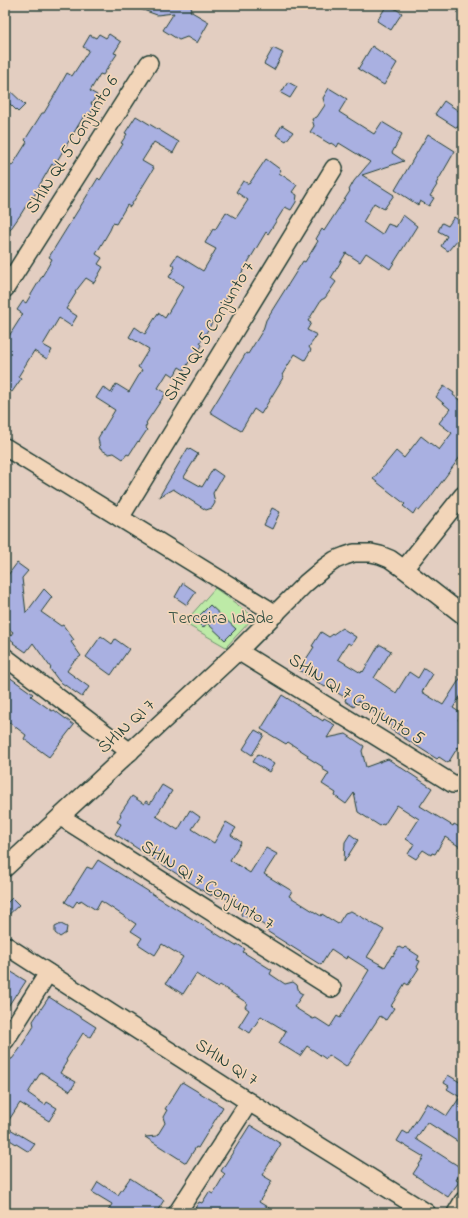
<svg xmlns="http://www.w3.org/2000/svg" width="468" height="1218" font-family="'Indie Flower',sans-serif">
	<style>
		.green { fill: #bdeaa7; stroke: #6e946e }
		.building { fill: #a9b0e1; stroke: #1f3d34 }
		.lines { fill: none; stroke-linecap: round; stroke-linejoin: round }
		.minor-casing { stroke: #1f3d34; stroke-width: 20 }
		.minor { stroke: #f2d5b9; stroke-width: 17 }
		.labels { text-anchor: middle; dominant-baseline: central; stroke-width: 3.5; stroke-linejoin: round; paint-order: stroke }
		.street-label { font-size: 18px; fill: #1f3d34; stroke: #f2d5b9 }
		.park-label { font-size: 18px; fill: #2f4e40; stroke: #f2d5b9 }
	</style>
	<rect width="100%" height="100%" fill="#e3cec1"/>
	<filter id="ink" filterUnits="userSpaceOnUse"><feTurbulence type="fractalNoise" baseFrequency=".025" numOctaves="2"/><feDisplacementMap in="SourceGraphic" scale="8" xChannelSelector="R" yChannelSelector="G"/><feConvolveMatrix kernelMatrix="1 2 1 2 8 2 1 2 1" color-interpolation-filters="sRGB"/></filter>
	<g filter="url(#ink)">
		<path class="green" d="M215,588L254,617L226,647L184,623Z"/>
		<g class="building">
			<path d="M132,5H193L190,11L209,22L197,43L187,37L179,40L163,30L174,13L157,15L132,6Z"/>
			<path d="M387,5H389L402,13L391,30L377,21Z"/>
			<path d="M99,34L106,38L109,34L121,42L114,53L117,54L103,75L100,74L90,91L97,95L91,104L95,106L89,116L86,114L82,119L54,166L52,164L39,186H40L32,199L31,198L21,214L5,237V162L12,166L27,142L25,140L42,113H44L54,96L67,73L72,76L89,50L83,47L90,35L96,38Z"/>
			<path d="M372,46L397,63L384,85L358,69Z"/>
			<path d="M273,48L283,53L274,70L264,64Z"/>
			<path d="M288,82L297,87L290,98L281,93Z"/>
			<path d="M5,86L25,105L18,112L5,99Z"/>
			<path d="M329,88L347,99L339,112L374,134L382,122L402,134L392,153L404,161L362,175L394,195L384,209L374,203L363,222L382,235L388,224L396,227L403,215L417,226L390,269L366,253L360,262L346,253L331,278L336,282L325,298L321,300L308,321L311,323L307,330L317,335L309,347L311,350L305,360L295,354L282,375L284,376L261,414L254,409L241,431L210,412L246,353L248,354L263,330L266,320L303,261L305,262L318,241L316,239L322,229L324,231L350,191L349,190L354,181L370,162L339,143L337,147L331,143L330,144L310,132L314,126L312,119L317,117L325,105L323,98Z"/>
			<path d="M444,101L463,114V119L457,128L435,114Z"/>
			<path d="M136,116L179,142L173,153L154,142L142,161L154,168L130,207L127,205L116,224L113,223L110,230L96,254L102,258L98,264L103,267L94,283L86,278L75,292L76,293L66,309L77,316L71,326L59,318L43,345L52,350L47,359L34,351L18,377L21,379L12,392L5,388V333L9,336L23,314L17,310L23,301L26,303L47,268L52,259L49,257L98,178L100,180L123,144L121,143L127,134L125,133Z"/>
			<path d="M282,125L293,132L286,141L276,135Z"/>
			<path d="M428,134L455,151L436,184L437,185L430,196L434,198L429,206L420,201L418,205L395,190Z"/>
			<path d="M266,159L281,170L279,173L297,185L292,192L297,195L296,202L291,210L285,207L268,234L266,232L200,343L202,345L198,353L196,351L184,370L179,367L174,376L168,372L158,388L166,393L146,423L147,424L145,428L147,430L139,442L138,441L129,455L127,454L123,459L114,453L109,454L100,449L98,438L115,410L96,398L103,387L111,393L116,384L129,392L142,370L138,367L149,349L129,337L135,327L145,334L158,313L165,318L184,286L169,277L175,267L171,264L177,255L203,271L216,249L205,243L213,229L215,230L226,212L236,218L248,200L236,192L243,181L249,184Z"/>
			<path d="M454,217L463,223V233L448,251L441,246L447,236L438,231L442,223L448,226Z"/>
			<path d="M444,386L454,393L453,395L463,403V453L429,499L419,511L416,509L413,514L403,506L405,504L373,479L396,451L404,458L421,436L439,450L452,433L439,423L450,409L436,397Z"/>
			<path d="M188,448L198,454L184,477L202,487L213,469L223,476L213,493L215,503L212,508L206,510L173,489L159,497Z"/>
			<path d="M272,508L280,512L272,529L264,525Z"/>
			<path d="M17,563L28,571L22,578L26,613L44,589L52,597L41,612L61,626L63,625L74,640L71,642L81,656L73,662L67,671L89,687L82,697L59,681L50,669L51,668L33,643L26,652L13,643L14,642L9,638L13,632L5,626V579Z"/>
			<path d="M183,583L196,592L187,605L175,597Z"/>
			<path d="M210,605L236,629L225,640L207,623L203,628L195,620Z"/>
			<path d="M342,628L356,637L351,645L348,643L338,659L361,673L362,671L363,672L379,645H381L391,651L374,678L396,693L409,672L418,678L424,668L433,674L422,692L443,705L463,674V692L453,708L462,714L458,720L463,723V750L458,747L448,763L439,757L437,759L390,729L392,726L377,717L378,715L358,701L354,707L345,701L346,698L326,686L325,687L299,670L314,647L312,646L321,632L329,637Z"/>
			<path d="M101,636L112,644L115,639L129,649L111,675L86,657Z"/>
			<path d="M5,674L33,694L31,696L52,711L54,710L74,725L49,757L24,739L26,735L5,719Z"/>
			<path d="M282,695L323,721L324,719L335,725L327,738L346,734L364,746L362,751L366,767L388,759L432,788L420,806L453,826L454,824L463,829V849L445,837L435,854L432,853L431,855L423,850L416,859L408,854L414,844L406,839L419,819L397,805L384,825L382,824L380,826L358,812L354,793L346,804L335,796L336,793L322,784L329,773L322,769L323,767L307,757L308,755L288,742L286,744L261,729Z"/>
			<path d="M255,730L264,735L252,755L243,749Z"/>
			<path d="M258,754L274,764L269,772L253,762Z"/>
			<path d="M162,785L172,791L156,816L178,830L190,810L200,817L192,829L214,843L226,822L236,828L231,835L241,842L230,860L250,873L266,848L277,854L264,874L292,891L289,896L321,916L322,914L338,924L345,913L351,911L384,930L367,957L385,967L392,955L393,956L399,947L403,949L405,947L419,956L417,960L420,961L417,967L419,968L408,985L405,983L391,1006L394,1008L386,1020L380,1016L346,1067L328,1055L326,1059L307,1046L300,1056L279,1043L286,1031L261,1016L250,1033L239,1026L249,1010L245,1007L247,1003L220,985L218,988L196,974L183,994L181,993L166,983L183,957L162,944L155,955L138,944L142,938L131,931L136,924L101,901L96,910L81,900L79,903L77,901L73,907L65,902L87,867L92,869L98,860L236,946L237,944L245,949L243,952L272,970L270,974L285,984L293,982L297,985L299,992L303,994L294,1007L313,1019L316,1018L330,1027L337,1016L340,1018L369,970L347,956L346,959L331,949L321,965L265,930L267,927L252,918L241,916L242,908L222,896L216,898L212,894L211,896L115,834L121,824L117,822L121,815L120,814L132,796L144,804L146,801L150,804Z"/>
			<path d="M350,834L358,840L344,862L345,842Z"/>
			<path d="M12,898L19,905L5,918V905Z"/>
			<path d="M61,924L67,927L66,933L60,937L55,933V927Z"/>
			<path d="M5,968L26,981L17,995L16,994L5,1011Z"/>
			<path d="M49,997L96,1027L90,1037L83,1033L66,1060L67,1061L60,1073L76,1082L70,1091L41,1072L28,1093L45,1105L47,1102L57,1108L49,1121L20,1103L5,1126L35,1144L29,1152L5,1137V1067L10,1059H12L19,1050L34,1026L33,1021Z"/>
			<path d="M448,1075L463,1084V1145L427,1122L416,1139L463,1169L456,1180L459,1182L448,1197L413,1174L424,1157L397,1141L403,1131L408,1134L427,1103L447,1116L460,1097L447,1089L449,1086L444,1083Z"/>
			<path d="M182,1082L223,1107L198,1148L196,1147L186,1163L145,1137L157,1136L165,1123L163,1117L167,1110L165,1109Z"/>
			<path d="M250,1125L281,1144L262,1175L272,1181L259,1202L277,1213H192L199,1202L202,1203L209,1192L213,1194L225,1174L221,1171Z"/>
			<path d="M130,1178L164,1200L156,1213H107L112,1204L92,1192L98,1182L118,1195Z"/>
		</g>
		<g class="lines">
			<g class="minor-casing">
				<g id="minor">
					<path d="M5,289L149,63"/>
					<path d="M5,447L276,614"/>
					<path d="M120,518L334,168"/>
					<path d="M404,569L463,495"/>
					<path d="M238,651L453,784"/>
					<path d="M5,657L130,752"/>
					<path d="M61,817L332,988"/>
					<path d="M5,868L238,651L306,583L325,567L335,560L345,556L354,553H371L380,555L390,559L404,569L463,615"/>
					<path d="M5,945L249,1102L427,1213"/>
					<path d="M5,1041L48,973"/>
					<path d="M177,1213L249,1102"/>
					<path d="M456,1213L463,1201"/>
				</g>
			</g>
			<use href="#minor" class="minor"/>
		</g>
	</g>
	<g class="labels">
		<g class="street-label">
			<text transform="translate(73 145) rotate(-58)">SHIN QL 5 Conjunto 6</text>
			<text transform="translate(210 332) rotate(-59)">SHIN QL 5 Conjunto 7</text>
			<text transform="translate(356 700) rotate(32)">SHIN QI 7 Conjunto 5</text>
			<text transform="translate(127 727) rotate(-43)">SHIN QI 7</text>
			<text transform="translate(207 886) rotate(32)">SHIN QI 7 Conjunto 7</text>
			<text transform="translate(226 1063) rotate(33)">SHIN QI 7</text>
		</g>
		<g class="park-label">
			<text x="221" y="619">Terceira Idade</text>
		</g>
	</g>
	<rect width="468" height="1218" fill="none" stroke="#f2d5b9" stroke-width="20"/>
	<rect x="10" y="10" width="448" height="1198" fill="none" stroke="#1f3d34" stroke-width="1.5" filter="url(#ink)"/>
</svg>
